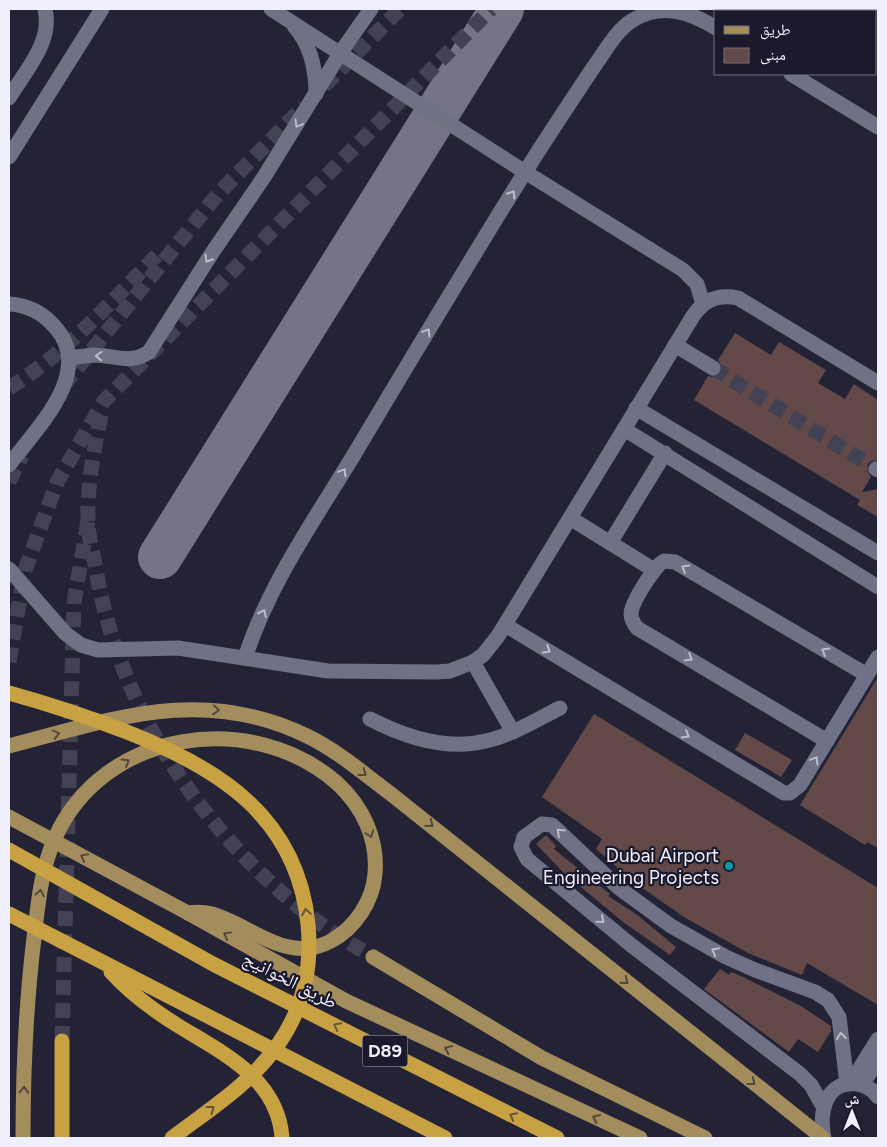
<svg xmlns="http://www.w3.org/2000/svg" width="887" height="1147" font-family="Figtree,'Noto Naskh Arabic',sans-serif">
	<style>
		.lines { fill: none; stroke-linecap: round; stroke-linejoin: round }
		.taxiway { stroke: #757485; stroke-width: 44 }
		.building { fill: #634948 }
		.minor-tunnel { stroke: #434254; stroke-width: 15; stroke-dasharray: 15 8; stroke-linecap: butt }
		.major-tunnel { stroke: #434254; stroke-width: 15; stroke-dasharray: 15 8; stroke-linecap: butt }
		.highway-tunnel { stroke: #434254; stroke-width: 15; stroke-dasharray: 15 8; stroke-linecap: butt }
		.minor { stroke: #707086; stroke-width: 15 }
		.major { stroke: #a48d5d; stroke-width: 15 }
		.highway { stroke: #c7a142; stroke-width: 15 }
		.oneway { stroke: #bdbdcd }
		.oneway2 { stroke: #524840 }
		.oneway3 { stroke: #685736 }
		.culture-dot { fill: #0f9aa8; stroke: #1b1a2c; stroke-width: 2 }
		.labels { text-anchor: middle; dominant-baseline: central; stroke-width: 4.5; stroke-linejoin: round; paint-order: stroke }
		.shield { fill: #1b1a2c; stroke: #b0b0be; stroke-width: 1 }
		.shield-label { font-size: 18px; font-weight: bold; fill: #f0f0fd }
		.poi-label { font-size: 19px; fill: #f0f0fd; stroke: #1b1a2c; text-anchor: end }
		.street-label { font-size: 19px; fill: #f0f0fd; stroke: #1b1a2c }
	</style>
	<rect width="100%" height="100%" fill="#242336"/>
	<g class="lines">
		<path class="taxiway" d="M160,557L502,9"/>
	</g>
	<g class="building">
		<path d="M735,333L771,355L779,342L826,370L818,383L845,399L854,384L878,400V460L871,461L868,464L867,470L871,477L862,492L878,489V517L857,505L860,500L694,400L708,376L713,377L721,373L722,368L718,360Z"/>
		<path d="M878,677V848L867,842L865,845L800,805Z"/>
		<path d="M594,714L878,888V1005L807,963L802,975L748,953L684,917L635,883L596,849L602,839L542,797Z"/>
		<path d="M745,733L792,760L781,777L735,750Z"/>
		<path d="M546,835L556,846L554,849L610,894L608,896L636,914L676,947L670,955L623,922L563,872L536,844Z"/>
		<path d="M720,969L729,975L731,972L741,976L801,1006L831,1026V1031L818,1052L798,1039L789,1052L704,989Z"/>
	</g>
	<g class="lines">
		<path class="minor-tunnel" d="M713,368L876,469"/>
		<g class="major-tunnel">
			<path d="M324,86L400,9"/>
			<path d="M63,386L217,195L304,106"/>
			<path d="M9,388C66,353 111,302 158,254"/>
			<path d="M101,415C94,450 87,485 88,520C88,536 93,553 96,569C119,711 209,844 325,927C340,938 357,947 373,957"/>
			<path d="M9,482L22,455"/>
			<path d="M9,662L25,570L57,482L104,401L491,9"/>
		</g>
		<path class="highway-tunnel" d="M62,1041L74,602L88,521"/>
		<g class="minor">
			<path d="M271,9L525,172L683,270L697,284L703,304"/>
			<path d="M294,26C311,45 316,69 316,94"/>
			<path d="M791,74L878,127"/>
			<path d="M9,98C25,71 53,42 45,9"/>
			<path d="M9,157L102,9"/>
			<path d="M9,304C28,305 43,313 55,327C96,372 35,430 9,465"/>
			<path d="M675,345L713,368"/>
			<path d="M69,358C77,357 85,356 94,355C114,355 130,365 149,352L212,253L264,177L341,52L371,9"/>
			<path d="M636,408L878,553"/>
			<path d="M624,429L878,587"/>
			<path d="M876,469L878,470"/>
			<path d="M570,518L654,570"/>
			<path d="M610,543L665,453"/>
			<path d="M9,569L65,633L81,645L98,650L178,648L328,671L437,672L450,671L473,662L483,655L498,636L693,316C704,299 719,294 738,298L878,383"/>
			<path d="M505,625L784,793H790L800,785L878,657"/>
			<path d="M245,658C268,586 313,522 352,458C408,364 464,270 522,177C545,140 569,104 593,68C605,52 616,30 633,20C662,2 690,12 716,28"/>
			<path d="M473,662L513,732"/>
			<path d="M370,719C405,737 446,751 486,741C512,735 536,720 560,708"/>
			<path d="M827,741L637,628C634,624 631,619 631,614C631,603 655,565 664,561L675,562L867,675"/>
			<path d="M850,1084L878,1039"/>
			<path d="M862,1085L878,1060"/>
			<path d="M824,1108L811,1085L800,1074L631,945L527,859L521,847L524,837L542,824L552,825L619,888L671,926L726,957L755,970L815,992L828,1000L839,1017L847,1084"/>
			<path d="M824,1138C821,1124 821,1105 831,1093C844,1078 868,1082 878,1097"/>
		</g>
		<g class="major">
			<path d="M9,746C114,719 202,685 307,736C338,751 364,774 391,794L823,1138"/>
			<path d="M9,817L188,913L346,1001L640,1138"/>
			<path d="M373,957L542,1058L705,1138"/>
			<path d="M23,1138C23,1072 26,1004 34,938C38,904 41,869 55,838C103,730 251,708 337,783C363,807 378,839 375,874C373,901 355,928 331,941C287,965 251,925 212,914C204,912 196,912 188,913"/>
		</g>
		<g class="highway">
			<path d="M9,693C49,704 88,717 127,732C219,768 297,817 308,924C312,966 304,1007 279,1043C252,1083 210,1109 172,1138"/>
			<path d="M9,850L213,964L557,1138"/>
			<path d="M9,914L445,1138"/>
			<path d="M111,972C130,993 153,1010 177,1025C222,1053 278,1078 282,1138"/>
			<path d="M62,1041V1138"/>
		</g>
	</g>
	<defs><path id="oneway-chevron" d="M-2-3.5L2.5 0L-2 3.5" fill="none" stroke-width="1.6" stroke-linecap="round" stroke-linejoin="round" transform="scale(1.25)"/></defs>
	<g class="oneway">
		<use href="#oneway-chevron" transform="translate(298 124) rotate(121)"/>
		<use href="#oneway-chevron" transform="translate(512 194) rotate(-58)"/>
		<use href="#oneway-chevron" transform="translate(208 259) rotate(122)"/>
		<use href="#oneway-chevron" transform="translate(427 332) rotate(-59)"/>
		<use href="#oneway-chevron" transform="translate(99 356) rotate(-178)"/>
		<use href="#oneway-chevron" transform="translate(343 472) rotate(-59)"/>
		<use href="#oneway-chevron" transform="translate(685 568) rotate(-149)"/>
		<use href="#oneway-chevron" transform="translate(263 613) rotate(-64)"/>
		<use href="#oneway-chevron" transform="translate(547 650) rotate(31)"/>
		<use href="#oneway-chevron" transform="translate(825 651) rotate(-149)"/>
		<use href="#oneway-chevron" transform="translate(689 658) rotate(31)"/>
		<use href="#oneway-chevron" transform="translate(686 735) rotate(31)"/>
		<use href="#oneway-chevron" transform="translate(815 760) rotate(-59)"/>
		<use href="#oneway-chevron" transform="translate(560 832) rotate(-137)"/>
		<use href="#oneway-chevron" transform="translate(601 920) rotate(40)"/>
		<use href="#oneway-chevron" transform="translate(715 951) rotate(-152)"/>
		<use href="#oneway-chevron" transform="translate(841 1036) rotate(-97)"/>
	</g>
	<g class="oneway2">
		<use href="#oneway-chevron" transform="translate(216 710) rotate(5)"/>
		<use href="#oneway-chevron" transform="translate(56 734) rotate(-15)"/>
		<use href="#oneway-chevron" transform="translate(126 762) rotate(-32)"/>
		<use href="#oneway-chevron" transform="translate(363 773) rotate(37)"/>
		<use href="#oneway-chevron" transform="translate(430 824) rotate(39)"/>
		<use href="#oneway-chevron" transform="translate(370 834) rotate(72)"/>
		<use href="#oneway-chevron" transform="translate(84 857) rotate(-152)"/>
		<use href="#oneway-chevron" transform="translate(40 893) rotate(-81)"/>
		<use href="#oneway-chevron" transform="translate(227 935) rotate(-151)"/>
		<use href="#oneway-chevron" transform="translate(625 981) rotate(39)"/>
		<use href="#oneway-chevron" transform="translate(448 1049) rotate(-155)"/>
		<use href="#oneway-chevron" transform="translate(752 1082) rotate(38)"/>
		<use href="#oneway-chevron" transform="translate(24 1090) rotate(-88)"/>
		<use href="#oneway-chevron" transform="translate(596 1118) rotate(-155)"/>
	</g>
	<g class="oneway3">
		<use href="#oneway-chevron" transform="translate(306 912) rotate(-99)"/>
		<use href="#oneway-chevron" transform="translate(337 1026) rotate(-153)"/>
		<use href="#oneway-chevron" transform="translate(211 1109) rotate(-37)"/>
		<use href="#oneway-chevron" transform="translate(513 1116) rotate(-153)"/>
	</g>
	<circle class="culture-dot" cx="729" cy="866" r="5"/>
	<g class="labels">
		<rect class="shield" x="362.5" y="1035.5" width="45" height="31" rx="4"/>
		<g class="shield-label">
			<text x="385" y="1051">D89</text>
		</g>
		<g class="poi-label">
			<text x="719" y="855">Dubai Airport<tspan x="719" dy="22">Engineering Projects</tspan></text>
		</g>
		<g class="street-label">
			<text transform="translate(290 980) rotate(27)">طريق الخوانيج</text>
		</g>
	</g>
	<rect width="887" height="1147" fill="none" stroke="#f0f0fd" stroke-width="20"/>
	<rect x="714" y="10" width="162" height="65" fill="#1b1a2c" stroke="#707080"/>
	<rect x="724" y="26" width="25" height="8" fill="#a48d5d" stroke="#707080"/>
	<text x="760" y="35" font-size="15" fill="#f0f0fd">طريق</text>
	<rect x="724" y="48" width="25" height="15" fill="#634948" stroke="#707080"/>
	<text x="760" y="60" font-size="15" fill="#f0f0fd">مبنى</text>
	<g transform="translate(852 1112)" stroke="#1b1a2c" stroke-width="4" paint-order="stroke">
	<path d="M0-4L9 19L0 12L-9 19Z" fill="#f0f0fd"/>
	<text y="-8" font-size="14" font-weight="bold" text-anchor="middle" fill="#f0f0fd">ش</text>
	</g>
</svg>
